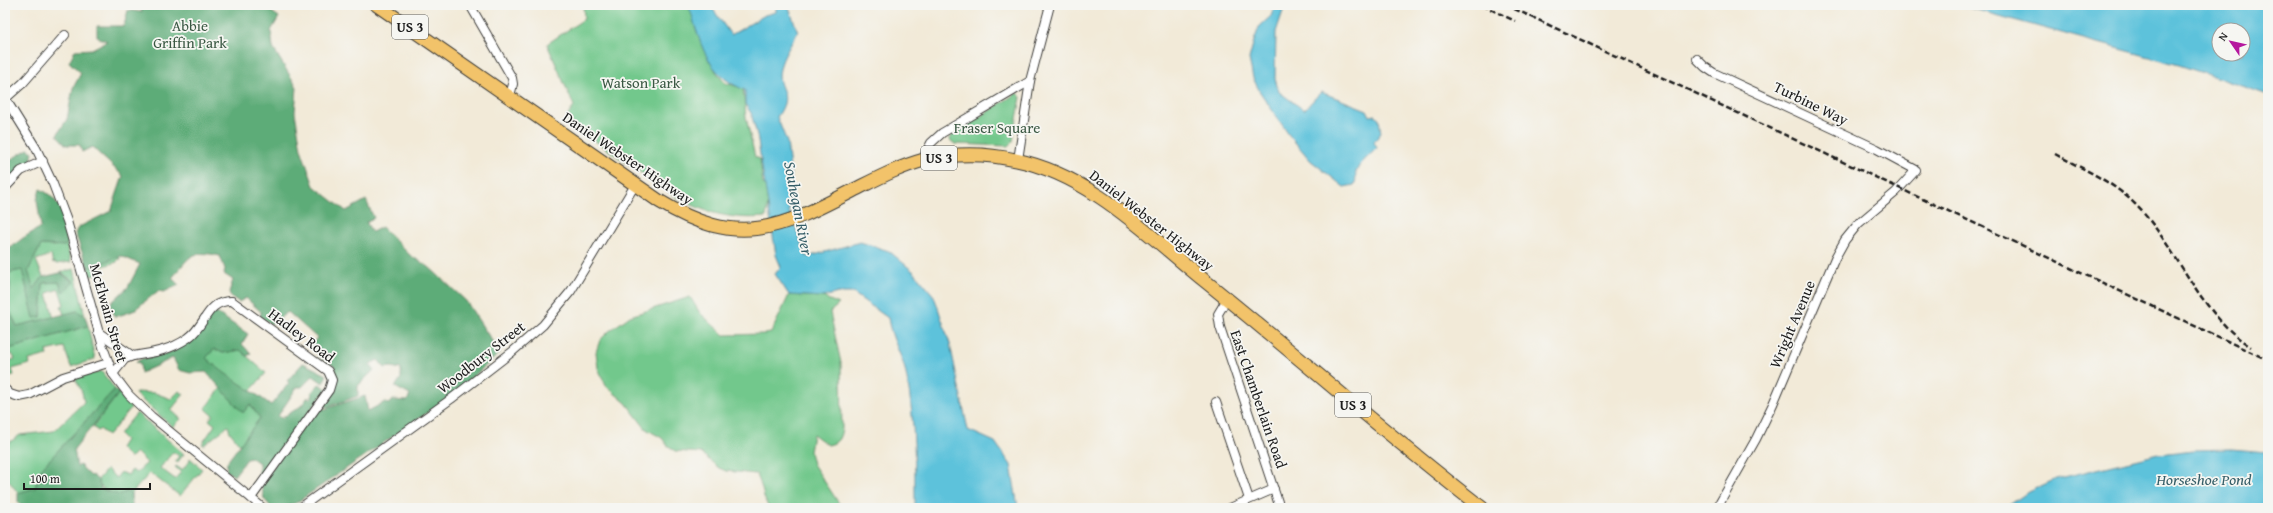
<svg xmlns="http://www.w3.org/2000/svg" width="2273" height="513" font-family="'Gentium Book Plus',serif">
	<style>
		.green { fill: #72c88c; stroke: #477254 }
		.forest { fill: #5dac78; stroke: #3c644a }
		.water { fill: #5dc2db; stroke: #3c6f7c; fill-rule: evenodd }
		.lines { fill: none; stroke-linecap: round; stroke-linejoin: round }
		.street-casing { stroke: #3c3b38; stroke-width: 10 }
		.primary-casing { stroke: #3c3b38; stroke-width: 15 }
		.street { stroke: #fff; stroke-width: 8 }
		.primary { stroke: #f2c36a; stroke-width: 13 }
		.rail { stroke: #1c1c1c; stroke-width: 2.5; stroke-dasharray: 6 3; stroke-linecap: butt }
		.labels { text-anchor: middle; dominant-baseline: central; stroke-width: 3.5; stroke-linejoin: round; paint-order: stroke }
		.shield { fill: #f6f6f2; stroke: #5d5d5c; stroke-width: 1 }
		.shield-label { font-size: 14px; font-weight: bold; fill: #1c1c1c }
		.park-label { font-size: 15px; fill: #3a5843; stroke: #f6f6f2 }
		.street-label { font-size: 15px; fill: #1c1c1c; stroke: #f6f6f2 }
		.water-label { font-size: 16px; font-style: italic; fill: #365e68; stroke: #f6f6f2 }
	</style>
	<rect width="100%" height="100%" fill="#f6f6f2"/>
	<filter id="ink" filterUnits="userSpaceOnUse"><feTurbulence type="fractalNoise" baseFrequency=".025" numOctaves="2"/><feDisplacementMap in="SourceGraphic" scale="8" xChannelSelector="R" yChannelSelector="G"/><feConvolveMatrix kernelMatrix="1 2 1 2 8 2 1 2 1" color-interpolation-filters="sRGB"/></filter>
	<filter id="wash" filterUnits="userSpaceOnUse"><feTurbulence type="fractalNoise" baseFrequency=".012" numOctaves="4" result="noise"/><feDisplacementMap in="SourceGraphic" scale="16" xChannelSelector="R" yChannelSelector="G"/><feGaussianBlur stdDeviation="0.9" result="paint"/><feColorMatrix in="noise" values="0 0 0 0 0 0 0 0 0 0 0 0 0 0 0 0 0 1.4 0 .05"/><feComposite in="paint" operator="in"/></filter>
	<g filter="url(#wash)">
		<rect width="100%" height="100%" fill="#f2ead8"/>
		<g class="green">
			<path d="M583,5H694L715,70L725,83L743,88L746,117L755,157L760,159L763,184L768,185V203L766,217C731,220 703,213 673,195L565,120L574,106L547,44L584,19Z"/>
			<path d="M1017,93L1021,97L1013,141L1008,146L955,144L950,140L951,135Z"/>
			<path d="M41,245L51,246L67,245L71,262L56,264L55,262L53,263L51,255L36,260L43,277L34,290L28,271Z"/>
			<path d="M119,257L120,259L117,260V262L100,267L102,272L89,277L88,268Z"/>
			<path d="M22,269L34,317H41L43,282H59L63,291L74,281L60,272L74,269L85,316L77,311L64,315L61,306L64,305L59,289L47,293L54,318L17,326L9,310L10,284L7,274Z"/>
			<path d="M789,295L823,297L839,304L830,312L841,363L842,429C840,439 838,443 828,445L813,434L810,452L813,464L842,508H769C762,497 763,485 756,474L726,471L719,468L701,453L676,451L667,445L662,438L646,429L626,403L606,386L598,368L596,352L600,340L608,332L630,316L690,297L700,313L724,335L764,334L771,333Z"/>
			<path d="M88,326L95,359L71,367L64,347L46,351L47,355L29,360L30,364L12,369L14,375L5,377V362L15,359L12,354L5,356V350Z"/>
			<path d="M214,349L223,353L240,350L266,373L251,390C235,387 218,369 206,358Z"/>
			<path d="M101,371L115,389L41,469L35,488L18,493L5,476V442L7,444L20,435L54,431L84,402L82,392L75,378Z"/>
			<path d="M221,388L243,412L250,404L260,418L240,445L230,432L228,426L204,445L202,444L215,425L209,420L213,415L205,408Z"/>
			<path d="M179,391L184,394L171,410L181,419L173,427L135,394L136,392L155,393L171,399Z"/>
			<path d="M119,393L131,408L108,436L100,429L98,431L93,427Z"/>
			<path d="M137,413L184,454L177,463L175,461L179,456L173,452L160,468L175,479L181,472L175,467L176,466L182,470L189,462L190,458L202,469L180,496L150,473L131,494L127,491L120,495C110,493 103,491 97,481L107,469L116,478L121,472L128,475L132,470L136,473L147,463L136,452L130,458L120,448L125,440L119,434Z"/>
		</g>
		<g class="forest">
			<path d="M141,5H262L279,17L271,31L273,48L297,87L295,112L301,149L314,186L346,211L366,200L374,218L366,222L372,232L382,227L411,256L429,267L466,301L500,353L449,398L296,503L280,508H272L264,499L261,483L318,406L325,409L365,396L368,411L385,402L388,404L393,400L407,401L410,395L395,387L401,378V369L391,367L385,368L378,360L370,364L374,370L358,386V396L327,407L323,405L336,382L334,366L320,358L311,344L317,338L288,312L271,324L260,317L261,312L246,298L239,302L231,297L229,292L233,280L224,274L225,269L220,256C190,249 190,257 172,278L179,285L164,292L158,291L133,311L115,317L110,304L128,287L140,264L121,256L88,268L75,233L79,227L111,211L123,176L92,147L82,152L80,145H66L57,135L67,119L73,88L81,73L69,62L75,50L92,49L107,41L97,37V26H124L128,10L142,12Z"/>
			<path d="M28,149L33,152L30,166L5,188V163Z"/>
			<path d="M40,189C60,198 68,221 73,241L64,246L41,245L28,271L34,289L43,277L60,273L74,282L63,292L59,282L43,283L41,317L34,318L22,270L8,273L10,284L9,310L17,326L77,311L85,316L88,326L5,350V252L23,238L41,227L37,200Z"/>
			<path d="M217,313L248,334L242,344L251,354L247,356L240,350L223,353L214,349L206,358C227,377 249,388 271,405L289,383L287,381L303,363L327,375L323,383L313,376L302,387H297L278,416L282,418L301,406L308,397L310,399L313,395L311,393L319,384L327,389L259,477V463L252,458L247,459L234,476L226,471L227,462L260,418L250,404L243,413L206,372L190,373L179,370L173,358L141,373L140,363L136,362C148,354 161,357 174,350C187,342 200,325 211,315Z"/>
			<path d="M115,389L119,393L74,449L77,467L80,465L91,476L92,475L98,480L101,489L120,495L127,491L131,494L132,506L136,508H23L18,502V493L35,488L41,469Z"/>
		</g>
		<g class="water">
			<path d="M687,5H710L731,35L765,15L776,12V5H788L798,32C792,43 782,57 780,69C775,90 795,92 777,117L787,142L792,187L789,211L807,257L860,242L889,251L914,272L934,296L950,344L968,430L995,442L1011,465L1018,508H915C915,466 915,421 907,379C904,357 891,340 888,318L853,293H838L823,297L789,295L775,274L781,267L776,255L757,135L751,113L745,104V90C715,78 705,58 696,29C693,21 692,11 687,5Z"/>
			<path d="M1275,5H1285L1276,32L1275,79L1279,92L1304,110L1321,92L1367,110L1370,116L1376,115L1379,119L1381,133L1374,142L1377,148C1372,153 1357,166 1356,172C1355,177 1357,179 1354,185L1344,187L1310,160L1289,135L1260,92L1253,78L1249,59L1253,44L1259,27L1271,16Z"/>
			<path d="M1959,5H2268V95L2179,65ZM2219,30H2243V54H2219Z"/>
			<path d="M2231,449L2268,452V508H2005L2028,492L2056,479L2159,454L2194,450Z"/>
		</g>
	</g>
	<g filter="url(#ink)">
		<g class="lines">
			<g class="street-casing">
				<g id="street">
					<path d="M470,5L512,78L513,84L510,96"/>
					<path d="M1697,59L1705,67L1714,73L1877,149L1916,170L1896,192L1858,224L1845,240L1835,258L1773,404L1756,439L1717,508"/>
					<path d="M5,98L36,148L53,184L67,221L103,347L113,374L129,395L151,416L263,508"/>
					<path d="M5,99L23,83L65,35"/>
					<path d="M1018,160L1030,81"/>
					<path d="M922,161L931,143L942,133L1030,81L1050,5"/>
					<path d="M5,188L21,171L43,161"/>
					<path d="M1227,299L1218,314L1220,327L1280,508"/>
					<path d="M98,332L133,356C153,353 171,350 188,338C206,326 206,300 232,301L328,371L332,380L329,390L251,498"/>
					<path d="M113,374L125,359L133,356"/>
					<path d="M5,389L10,394L19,397L29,395L63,377L108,363"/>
					<path d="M1216,402L1249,499"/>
					<path d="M300,508L451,399L512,352L543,325L571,291L635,185"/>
					<path d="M1230,508L1274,489"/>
				</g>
			</g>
			<g class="primary-casing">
				<path id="primary" d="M377,5L659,201C742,252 784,226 862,186C882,176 902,166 924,160C954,153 986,153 1016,160C1090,175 1147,234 1205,281C1298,356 1387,435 1482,508"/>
			</g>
			<use href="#street" class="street"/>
			<use href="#primary" class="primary"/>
			<g class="rail">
				<path d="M1482,5L1515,21"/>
				<path d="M1506,5L2268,360"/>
				<path d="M2055,154C2083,169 2112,181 2135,204C2178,247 2198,313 2251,347"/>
			</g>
		</g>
	</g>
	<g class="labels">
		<g class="shield">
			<rect x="392" y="15" width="36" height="24" rx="3"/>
			<rect x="921" y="146" width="36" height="24" rx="3"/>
			<rect x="1335" y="393" width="36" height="24" rx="3"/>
		</g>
		<g class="shield-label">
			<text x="410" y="27">US 3</text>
			<text x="939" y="158">US 3</text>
			<text x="1353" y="405">US 3</text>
		</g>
		<g class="park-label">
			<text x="190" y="25">Abbie<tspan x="190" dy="17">Griffin Park</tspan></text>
			<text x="641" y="82">Watson Park</text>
			<text x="997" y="127">Fraser Square</text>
		</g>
		<g class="street-label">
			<text transform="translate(1811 103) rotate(26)">Turbine Way</text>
			<text transform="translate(628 158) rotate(34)">Daniel Webster Highway</text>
			<text transform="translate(1152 220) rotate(38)">Daniel Webster Highway</text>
			<text transform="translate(109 313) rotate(74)">McElwain Street</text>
			<text transform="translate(1792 324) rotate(-67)">Wright Avenue</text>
			<text transform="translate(302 335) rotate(37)">Hadley Road</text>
			<text transform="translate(481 357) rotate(-38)">Woodbury Street</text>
			<text transform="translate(1259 399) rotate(71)">East Chamberlain Road</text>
		</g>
		<g class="water-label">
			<text transform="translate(799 208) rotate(79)">Souhegan River</text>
			<text x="2204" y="479">Horseshoe Pond</text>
		</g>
	</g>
	<rect width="2273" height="513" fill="none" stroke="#f6f6f2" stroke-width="20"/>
	<g transform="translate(2231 42) rotate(304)"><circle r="19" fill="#f6f6f2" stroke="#9f9f9c"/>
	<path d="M0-3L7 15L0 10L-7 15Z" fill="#b5179e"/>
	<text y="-6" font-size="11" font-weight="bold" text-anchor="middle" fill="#1c1c1c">N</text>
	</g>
	<path d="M24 483v6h126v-6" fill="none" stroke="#1c1c1c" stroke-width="2"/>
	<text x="30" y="483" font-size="12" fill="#1c1c1c" stroke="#f6f6f2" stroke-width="3" paint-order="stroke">100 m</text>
</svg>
